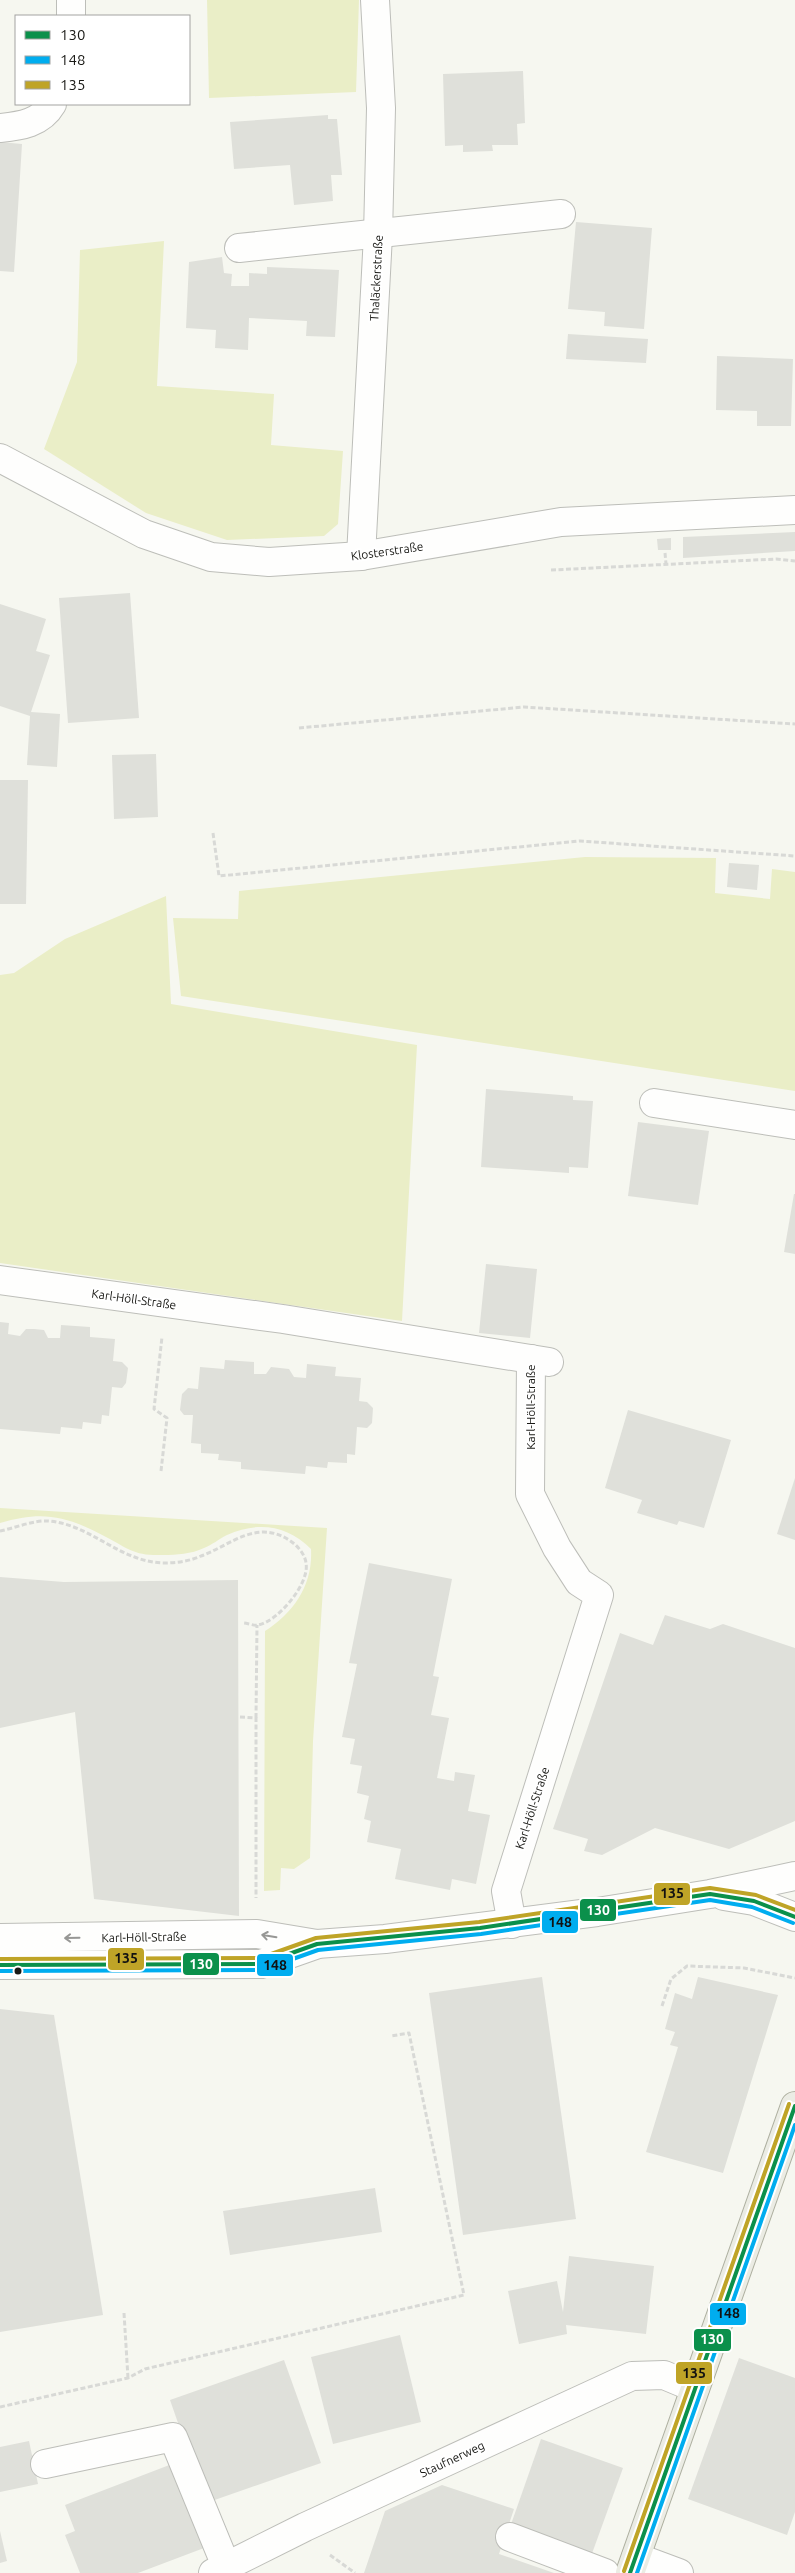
<svg xmlns="http://www.w3.org/2000/svg" width="795" height="2573" font-family="Ubuntu,sans-serif">
	<style>
		.green { fill: #eaeec7 }
		.building { fill: #dfe0da }
		.lines { fill: none; stroke-linecap: round; stroke-linejoin: round }
		.minor-casing { stroke: #bdbeb9; stroke-width: 30 }
		.major-casing { stroke: #aeb0a0; stroke-width: 30 }
		.path { stroke: #d8d9d6; stroke-width: 3; stroke-dasharray: 5 2.5; stroke-linecap: butt }
		.minor { stroke: #fefefd; stroke-width: 28 }
		.major { stroke: #ebece4; stroke-width: 28 }
		.bus-1-casing { stroke: #fff; stroke-width: 8 }
		.bus-2-casing { stroke: #fff; stroke-width: 8 }
		.bus-3-casing { stroke: #fff; stroke-width: 8 }
		.bus-1 { stroke: #0b904b; stroke-width: 4 }
		.bus-2 { stroke: #00adef; stroke-width: 4 }
		.bus-3 { stroke: #bfa427; stroke-width: 4 }
		.oneway { stroke: #979795 }
		.bus-dot { fill: #191915; stroke: #fff; stroke-width: 2 }
		.labels { text-anchor: middle; dominant-baseline: central; stroke-width: 4.5; stroke-linejoin: round; paint-order: stroke }
		.street-label { font-size: 12px; fill: #191915; stroke: #fff }
		.line-badge { stroke: #fff; stroke-width: 2 }
		.badge-label { font-size: 14px; text-anchor: middle; font-weight: bold; fill: #fff }
		.pale-badge-label { font-size: 14px; text-anchor: middle; font-weight: bold; fill: #111 }
	</style>
	<rect width="100%" height="100%" fill="#f6f7f0"/>
	<g class="green">
		<path d="M207,0H359L356,92L209,98Z"/>
		<path d="M164,241L157,386L274,394L271,445L343,451L338,524L324,536L227,540L146,513L44,449L77,362L80,250Z"/>
		<path d="M585,857L716,858L715,893L770,899L772,869L795,872V1091L181,996L173,918L238,919L239,891Z"/>
		<path d="M166,896L171,1004L417,1045L402,1321L0,1263V975L14,973L65,939Z"/>
		<path d="M0,1508L327,1528L313,1741L310,1858L294,1869L281,1868L280,1890L264,1891L265,1631C294,1612 313,1585 311,1549C287,1525 258,1521 227,1535C219,1539 212,1545 204,1548C191,1554 177,1555 163,1555C134,1556 129,1549 106,1537C67,1516 43,1510 0,1523Z"/>
	</g>
	<g class="building">
		<path d="M523,71L525,123L517,124L518,145H492L493,151L463,152V145L445,146L443,74Z"/>
		<path d="M328,115V119H337L342,175H331L333,201L294,205L290,165L234,169L230,122Z"/>
		<path d="M0,142L22,144L14,272L0,271Z"/>
		<path d="M576,222L652,228L644,329L604,326L605,312L568,309Z"/>
		<path d="M222,257L224,273L232,274L231,286H249V273L267,274V267L339,270L335,337L306,336L307,321L249,318L248,350L215,348L216,330L186,328L189,262Z"/>
		<path d="M568,334L648,339L646,363L566,359Z"/>
		<path d="M717,356L793,359L791,426H757V411L716,410Z"/>
		<path d="M795,532V551L683,558V537Z"/>
		<path d="M671,538V550H658L657,539Z"/>
		<path d="M130,593L139,718L68,723L59,598Z"/>
		<path d="M0,604L46,619L36,651L50,655L31,712L60,714L57,767L27,765L30,716L0,706Z"/>
		<path d="M156,754L158,817L114,819L112,755Z"/>
		<path d="M0,780H28L26,904H0Z"/>
		<path d="M729,863L759,865L757,890L727,887Z"/>
		<path d="M486,1089L573,1096V1100L593,1101L588,1168L569,1167V1173L481,1167Z"/>
		<path d="M638,1122L709,1131L698,1205L628,1196Z"/>
		<path d="M794,1194H795V1254L784,1252Z"/>
		<path d="M486,1264L537,1269L530,1338L479,1333Z"/>
		<path d="M0,1322L9,1323L8,1334L20,1336L26,1329H34L44,1330L48,1338H60L61,1325L90,1327V1337L115,1339L113,1361L122,1362L128,1368L126,1383L122,1388L112,1387L109,1416L102,1415L101,1424L83,1422L82,1429L61,1427L60,1434L0,1429Z"/>
		<path d="M225,1360L254,1362V1374H266L271,1367L289,1369L294,1377L306,1378L307,1364L336,1367L335,1376L361,1378L359,1401L367,1402L373,1408L372,1423L367,1428L357,1427L355,1455L347,1454V1463L328,1462L327,1468L306,1466L305,1474L241,1469V1462L218,1460L219,1454L201,1453V1444L191,1443L193,1415H184L180,1410L182,1394L188,1388L198,1389L200,1367L224,1369Z"/>
		<path d="M628,1410L731,1440L704,1528L679,1521L677,1525L637,1513L642,1500L605,1488Z"/>
		<path d="M795,1478V1540L777,1534Z"/>
		<path d="M369,1563L452,1579L433,1676L439,1677L431,1715L449,1718L437,1778L454,1781L455,1772L475,1775L468,1811L490,1815L476,1884L452,1879L450,1890L395,1879L401,1849L367,1842L371,1821L364,1819L369,1796L357,1793L362,1766L350,1764L355,1739L342,1737L357,1664L349,1663Z"/>
		<path d="M0,1577L64,1582L238,1580L239,1916L94,1899L75,1712L0,1728Z"/>
		<path d="M665,1615L710,1629L723,1624L795,1648V1821L729,1849L655,1828L602,1855L584,1851L588,1839L553,1829L620,1633L653,1645Z"/>
		<path d="M542,1977L576,2219L463,2235L429,1993Z"/>
		<path d="M698,1977L778,1995L723,2173L646,2152L678,2047L670,2045L675,2032L665,2029L675,1993L692,1999Z"/>
		<path d="M0,2009L54,2015L103,2315L0,2332Z"/>
		<path d="M375,2188L382,2232L230,2255L223,2211Z"/>
		<path d="M569,2256L654,2266L646,2334L566,2325L567,2334L519,2344L508,2291L557,2281L563,2312Z"/>
		<path d="M400,2335L421,2422L333,2444L311,2357Z"/>
		<path d="M739,2358L795,2378V2512L787,2535L688,2499Z"/>
		<path d="M284,2360L321,2463L206,2503L170,2400Z"/>
		<path d="M541,2439L623,2468L590,2559L509,2530Z"/>
		<path d="M29,2441L38,2484L0,2492V2447Z"/>
		<path d="M172,2464L204,2548L138,2573H80L65,2535L75,2531L65,2505Z"/>
		<path d="M442,2485L514,2509L499,2554L554,2573H364L385,2511Z"/>
		<path d="M0,2531L7,2561L0,2563Z"/>
	</g>
	<g class="lines">
		<g class="minor-casing">
			<g id="minor">
				<path d="M71,16V0"/>
				<path d="M0,128C21,126 41,123 52,104"/>
				<path d="M239,248L561,214"/>
				<path d="M0,458L144,534L211,557L269,562L361,556L561,522L795,510"/>
				<path d="M361,556L378,235L381,108L375,0"/>
				<path d="M654,1103L795,1125"/>
				<path d="M0,1280L283,1319L549,1362"/>
				<path d="M724,1896L754,1901L795,1917"/>
				<path d="M512,1924L506,1891L599,1595L579,1582L557,1548L530,1494L531,1359"/>
				<path d="M0,1938L257,1934L317,1944L385,1939L597,1912L710,1894L795,1876"/>
				<path d="M0,1965L261,1964L315,1945"/>
				<path d="M45,2464L173,2437L226,2566"/>
				<path d="M510,2537L605,2573"/>
				<path d="M636,2557L679,2573"/>
				<path d="M213,2573L305,2527L632,2376L664,2375L695,2388"/>
			</g>
		</g>
		<g class="major-casing">
			<path id="major" d="M630,2573L795,2106"/>
		</g>
		<g class="path">
			<path d="M665,553L666,564"/>
			<path d="M551,570L776,559L795,561"/>
			<path d="M299,728L524,707L795,724"/>
			<path d="M213,833L219,876L580,841L795,856"/>
			<path d="M161,1471L167,1418L154,1409L162,1337"/>
			<path d="M0,1531C15,1528 34,1520 48,1521C91,1524 119,1562 164,1563C177,1563 190,1561 201,1556C231,1545 256,1519 289,1540C297,1545 305,1554 306,1563C310,1584 277,1622 258,1625C254,1626 247,1623 243,1623"/>
			<path d="M240,1717L256,1718V1898"/>
			<path d="M256,1718L257,1625"/>
			<path d="M662,2006L671,1979L687,1966L744,1968L795,1978"/>
			<path d="M124,2313L128,2378"/>
			<path d="M0,2407L128,2378L145,2369L464,2295L409,2033L391,2036"/>
			<path d="M330,2555L355,2573"/>
		</g>
		<use href="#minor" class="minor"/>
		<use href="#major" class="major"/>
		<g class="bus-1-casing">
			<g id="bus-1">
				<path d="M0,1965L261,1964L317,1944L480,1928L710,1894L754,1901L795,1917"/>
				<path d="M630,2573L795,2106"/>
			</g>
		</g>
		<g class="bus-2-casing">
			<g id="bus-2">
				<path d="M0,1971L262,1970L318,1950L481,1934L710,1900L752,1907L793,1923"/>
				<path d="M637,2573L795,2125"/>
			</g>
		</g>
		<g class="bus-3-casing">
			<g id="bus-3">
				<path d="M0,1959L260,1958L316,1938L479,1922L710,1888L756,1895L795,1910"/>
				<path d="M624,2571L789,2104"/>
			</g>
		</g>
		<use href="#bus-1" class="bus-1"/>
		<use href="#bus-2" class="bus-2"/>
		<use href="#bus-3" class="bus-3"/>
	</g>
	<defs><path id="oneway-shaft" d="M-6 0H5M1.5-3L5.5 0L1.5 3" fill="none" stroke-width="1.6" stroke-linecap="round" stroke-linejoin="round" transform="scale(1.25)"/></defs>
	<g class="oneway">
		<use href="#oneway-shaft" transform="translate(269 1936) rotate(-171)"/>
		<use href="#oneway-shaft" transform="translate(72 1938) rotate(179)"/>
	</g>
	<circle class="bus-dot" cx="18" cy="1971" r="4.5"/>
	<g class="labels">
		<g class="street-label">
			<text transform="translate(376 278) rotate(-87)">Thaläckerstraße</text>
			<text transform="translate(387 551) rotate(-8)">Klosterstraße</text>
			<text transform="translate(134 1299) rotate(8)">Karl-Höll-Straße</text>
			<text transform="translate(530 1407) rotate(-90)">Karl-Höll-Straße</text>
			<text transform="translate(532 1808) rotate(-72)">Karl-Höll-Straße</text>
			<text transform="translate(144 1937) rotate(-1)">Karl-Höll-Straße</text>
			<text transform="translate(452 2459) rotate(-25)">Staufnerweg</text>
		</g>
	</g>
	<g class="line-badge">
		<rect x="653" y="1882" width="38" height="24" rx="5" fill="#bfa427"/>
		<rect x="579" y="1898" width="38" height="24" rx="5" fill="#0b904b"/>
		<rect x="541" y="1910" width="38" height="24" rx="5" fill="#00adef"/>
		<rect x="107" y="1947" width="38" height="24" rx="5" fill="#bfa427"/>
		<rect x="182" y="1952" width="38" height="24" rx="5" fill="#0b904b"/>
		<rect x="256" y="1953" width="38" height="24" rx="5" fill="#00adef"/>
		<rect x="709" y="2302" width="38" height="24" rx="5" fill="#00adef"/>
		<rect x="693" y="2328" width="39" height="24" rx="5" fill="#0b904b"/>
		<rect x="675" y="2361" width="38" height="24" rx="5" fill="#bfa427"/>
	</g>
	<g class="badge-label">
		<text x="598" y="1915">130</text>
		<text x="201" y="1969">130</text>
		<text x="712" y="2344">130</text>
	</g>
	<g class="pale-badge-label">
		<text x="672" y="1898">135</text>
		<text x="560" y="1927">148</text>
		<text x="126" y="1963">135</text>
		<text x="275" y="1970">148</text>
		<text x="728" y="2318">148</text>
		<text x="694" y="2378">135</text>
	</g>
	<rect x="15" y="15" width="175" height="90" fill="#ffffff" stroke="#a3a3a1"/>
	<rect x="25" y="31" width="25" height="8" fill="#0b904b" stroke="#a3a3a1"/>
	<text x="60" y="40" font-size="15" fill="#191915">130</text>
	<rect x="25" y="56" width="25" height="8" fill="#00adef" stroke="#a3a3a1"/>
	<text x="60" y="65" font-size="15" fill="#191915">148</text>
	<rect x="25" y="81" width="25" height="8" fill="#bfa427" stroke="#a3a3a1"/>
	<text x="60" y="90" font-size="15" fill="#191915">135</text>
</svg>
